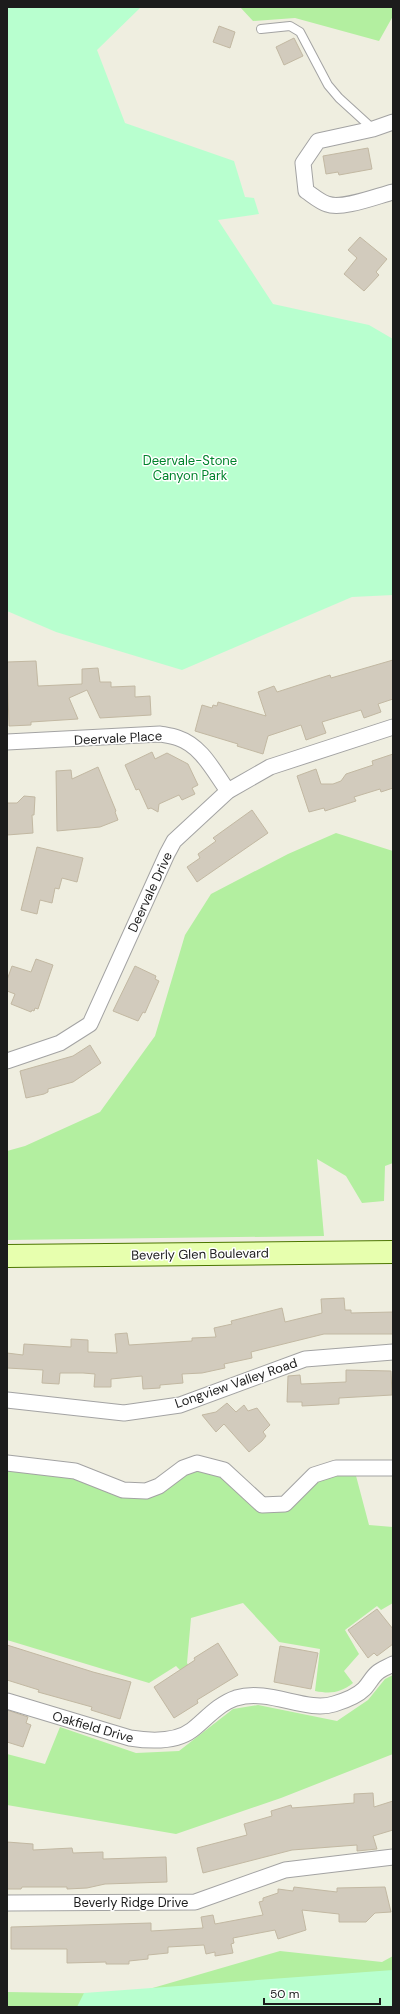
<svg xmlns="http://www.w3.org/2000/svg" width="400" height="2014" font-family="'DM Sans',sans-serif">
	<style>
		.grass { fill: #b3efa0 }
		.park { fill: #b8ffcf }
		.building { fill: #d2cbbd; stroke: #c2b8a2 }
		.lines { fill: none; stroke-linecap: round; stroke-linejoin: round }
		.lane-casing { stroke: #a3a3a3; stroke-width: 10 }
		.street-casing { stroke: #a3a3a3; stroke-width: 17 }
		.secondary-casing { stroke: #4c7600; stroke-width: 24 }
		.lane { stroke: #fff; stroke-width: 8 }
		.street { stroke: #fff; stroke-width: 15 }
		.secondary { stroke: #e7ffae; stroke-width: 22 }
		.labels { text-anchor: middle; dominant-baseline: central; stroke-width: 3; stroke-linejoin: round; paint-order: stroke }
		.park-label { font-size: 13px; fill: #00842c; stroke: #fff }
		.street-label { font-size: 13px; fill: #1c1c1c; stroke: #fff }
	</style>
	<rect width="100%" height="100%" fill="#efeee0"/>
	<g class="grass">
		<path d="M240,7H393V16L379,41L295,18L253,21Z"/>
		<path d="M336,833L393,851V1163L385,1166L384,1201L362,1203L346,1176L317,1159L324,1236L7,1240V1151L25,1146L100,1112L155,1036L185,935L211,894L288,854Z"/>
		<path d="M7,1468L78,1477L116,1493L196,1469L225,1476L260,1509L319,1478L355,1472L369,1525L393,1527V1603L381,1610L377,1606L345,1630L359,1654L344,1671L353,1683C340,1693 331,1694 315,1691L320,1649L279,1642L243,1603L191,1618L187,1663L192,1671L185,1675L176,1666L149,1683L7,1640Z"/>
		<path d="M393,1675V1754L281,1798L176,1834L7,1805V1754L45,1764L60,1727L136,1753L179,1751L233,1709L258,1705L337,1721L368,1700L385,1679Z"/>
		<path d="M280,1951L382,1962L393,1956V2007H7V1992L132,1994Z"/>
	</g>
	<g class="park">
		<path d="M7,7H141L97,50L125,123L234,161L245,197L254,198L259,214L218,220L273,304L369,325L393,339V595L352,597L182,670L56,632L7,611Z"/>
		<path d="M393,1970V2007H77L84,1993Z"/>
	</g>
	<g class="building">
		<path d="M219,26L235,32L230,48L213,42Z"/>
		<path d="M294,38L303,56L284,65L276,47Z"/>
		<path d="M368,148L372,169L339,175L338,172L326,174L323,156Z"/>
		<path d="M360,237L387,259L376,272L379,275L364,291L344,274L357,258L348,250Z"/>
		<path d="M393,660V699L378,704L381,712L364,718L361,710L322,722L326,733L306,740L301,725L268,736L263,754L237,746L238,744L195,731L202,705L212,708L213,705L217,706L218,702L266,716L258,692L274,686L277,692L330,675L331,678Z"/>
		<path d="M36,661L38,686L82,684V669L98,668L100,682H111V687L135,686V697L150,696L151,715L100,718L87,690L69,698L78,719L31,722V725L9,726L7,662Z"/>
		<path d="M152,752L155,759L167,753L188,764L198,785L192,788L195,794L182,800L179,795L159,804L158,812L151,808L148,809L139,789L136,790L125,765Z"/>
		<path d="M393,754V788L381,792L380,789L354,797L356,801L325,811L324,808L309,812L297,776L316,769L321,784H333L341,781L346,774L373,765L372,761Z"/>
		<path d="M98,767L116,811L115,812L118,820L100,827L57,831L56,771L71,770L72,779Z"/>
		<path d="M24,796L35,797L34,815H32L33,833L7,835V803H17Z"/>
		<path d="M252,810L268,833L197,882L187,867L200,858L198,854L216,841L213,838Z"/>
		<path d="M37,847L83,858L77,882L62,878L59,889L55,888L52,903L40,900L37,914L21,910Z"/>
		<path d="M36,959L53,965L38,1009L35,1008L34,1011L32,1010L31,1012L11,1004L15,994L7,991V980L12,966L31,972Z"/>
		<path d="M135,966L156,976L155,979L159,981L145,1013L143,1012L138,1021L113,1011Z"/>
		<path d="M90,1045L101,1063L73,1082L48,1089V1092L44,1094L26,1098L20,1071L73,1056Z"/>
		<path d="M344,1298L345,1310H351V1313L393,1312V1334H324L251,1352L252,1358L224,1364L225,1368L202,1373L182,1374L183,1383L160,1385V1388L143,1389L142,1376L111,1379V1387H94L95,1374L83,1373H60L59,1384L42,1383L43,1370L7,1368V1353L23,1355L24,1344L71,1347V1339L88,1340V1352L117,1353L115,1334L127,1333L129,1345L192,1341V1338L216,1337L214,1328L232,1324L231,1321L282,1308L285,1322L322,1313L321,1299Z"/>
		<path d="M346,1370L391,1371L392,1395L339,1398V1404L302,1406V1402H287L288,1376L300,1375L301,1384L346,1382Z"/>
		<path d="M227,1403L236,1412L244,1405L248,1411L257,1408L270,1425L263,1432L266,1436L262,1441L249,1452L224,1424L216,1432L202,1415L216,1412Z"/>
		<path d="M377,1609L393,1629V1644L377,1656L374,1653L368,1658L348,1630Z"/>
		<path d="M218,1643L238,1675L197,1700L198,1703L174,1718L154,1687L195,1660L194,1658Z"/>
		<path d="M7,1645L93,1672L131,1682L120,1719L91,1710L92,1707L38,1692L39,1690L7,1680Z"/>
		<path d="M280,1646L318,1653L311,1689L274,1682Z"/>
		<path d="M7,1710L28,1717L26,1723L31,1725L23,1747L7,1742Z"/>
		<path d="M373,1793L374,1807L393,1801V1830L373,1836L377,1849L357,1851V1845L292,1850L203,1873L197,1848L247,1835L244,1824L272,1816L271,1811L291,1805L292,1808L354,1803V1794Z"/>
		<path d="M7,1842L33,1844V1850L72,1848L73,1853L103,1852V1859L166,1857L167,1882L105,1884L87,1888L67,1889V1887H22L21,1889H7Z"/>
		<path d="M294,1887L337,1892V1888L385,1887L391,1912L375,1913L366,1922H339V1914L302,1910L306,1930L278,1939L275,1930L233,1938L234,1943L231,1944L233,1953L215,1956V1952L206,1954L204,1945L168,1947V1953L148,1955V1959L129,1961V1964H106V1962L67,1963V1949H11V1927L151,1923V1931L203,1928L201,1917L213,1915L215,1924L263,1915L259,1902L263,1901V1898L278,1893V1889L293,1891Z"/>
	</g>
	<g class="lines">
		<g class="lane-casing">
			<path id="lane" d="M261,29L290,26L300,32L328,85L339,98L373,129"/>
		</g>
		<g class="street-casing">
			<g id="street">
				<path d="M393,122L373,129L318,141L303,163L306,191C312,195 320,202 327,204C342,210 377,196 393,192"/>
				<path d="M7,742L160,734C165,735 172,736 178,738C202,746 214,772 228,791"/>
				<path d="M7,1061L60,1043L90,1024L167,854L174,841L228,791L270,767L393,727"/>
				<path d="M7,1400L124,1413L180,1405L305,1359L393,1352"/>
				<path d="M7,1463L75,1471L123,1490L146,1491L159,1486L183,1468L197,1463L224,1470L262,1505L285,1504L314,1475L336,1468H393"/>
				<path d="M7,1701L130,1738C149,1741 175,1743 192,1730C205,1720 218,1704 236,1698C270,1688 306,1713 334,1704C344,1701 356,1697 364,1689C369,1684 372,1677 377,1673C381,1669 388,1667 393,1664"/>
				<path d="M7,1903L195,1902L285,1870L393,1857"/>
			</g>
		</g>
		<g class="secondary-casing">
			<path id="secondary" d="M7,1256L393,1252"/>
		</g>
		<use href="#lane" class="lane"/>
		<use href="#street" class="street"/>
		<use href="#secondary" class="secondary"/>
	</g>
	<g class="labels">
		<g class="park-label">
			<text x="190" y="460">Deervale-Stone<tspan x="190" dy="15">Canyon Park</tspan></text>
		</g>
		<g class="street-label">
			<text transform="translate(118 738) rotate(-3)">Deervale Place</text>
			<text transform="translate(150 892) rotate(-65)">Deervale Drive</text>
			<text transform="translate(200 1254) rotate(-1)">Beverly Glen Boulevard</text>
			<text transform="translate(236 1383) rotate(-19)">Longview Valley Road</text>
			<text transform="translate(93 1727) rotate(16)">Oakfield Drive</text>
			<text x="131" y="1902">Beverly Ridge Drive</text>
		</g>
	</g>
	<rect width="400" height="2014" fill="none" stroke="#1c1c1c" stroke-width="16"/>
	<path d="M264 1998v6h116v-6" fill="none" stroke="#1c1c1c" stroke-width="2"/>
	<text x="270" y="1998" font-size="12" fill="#1c1c1c" stroke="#ffffff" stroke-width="3" paint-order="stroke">50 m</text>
</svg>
